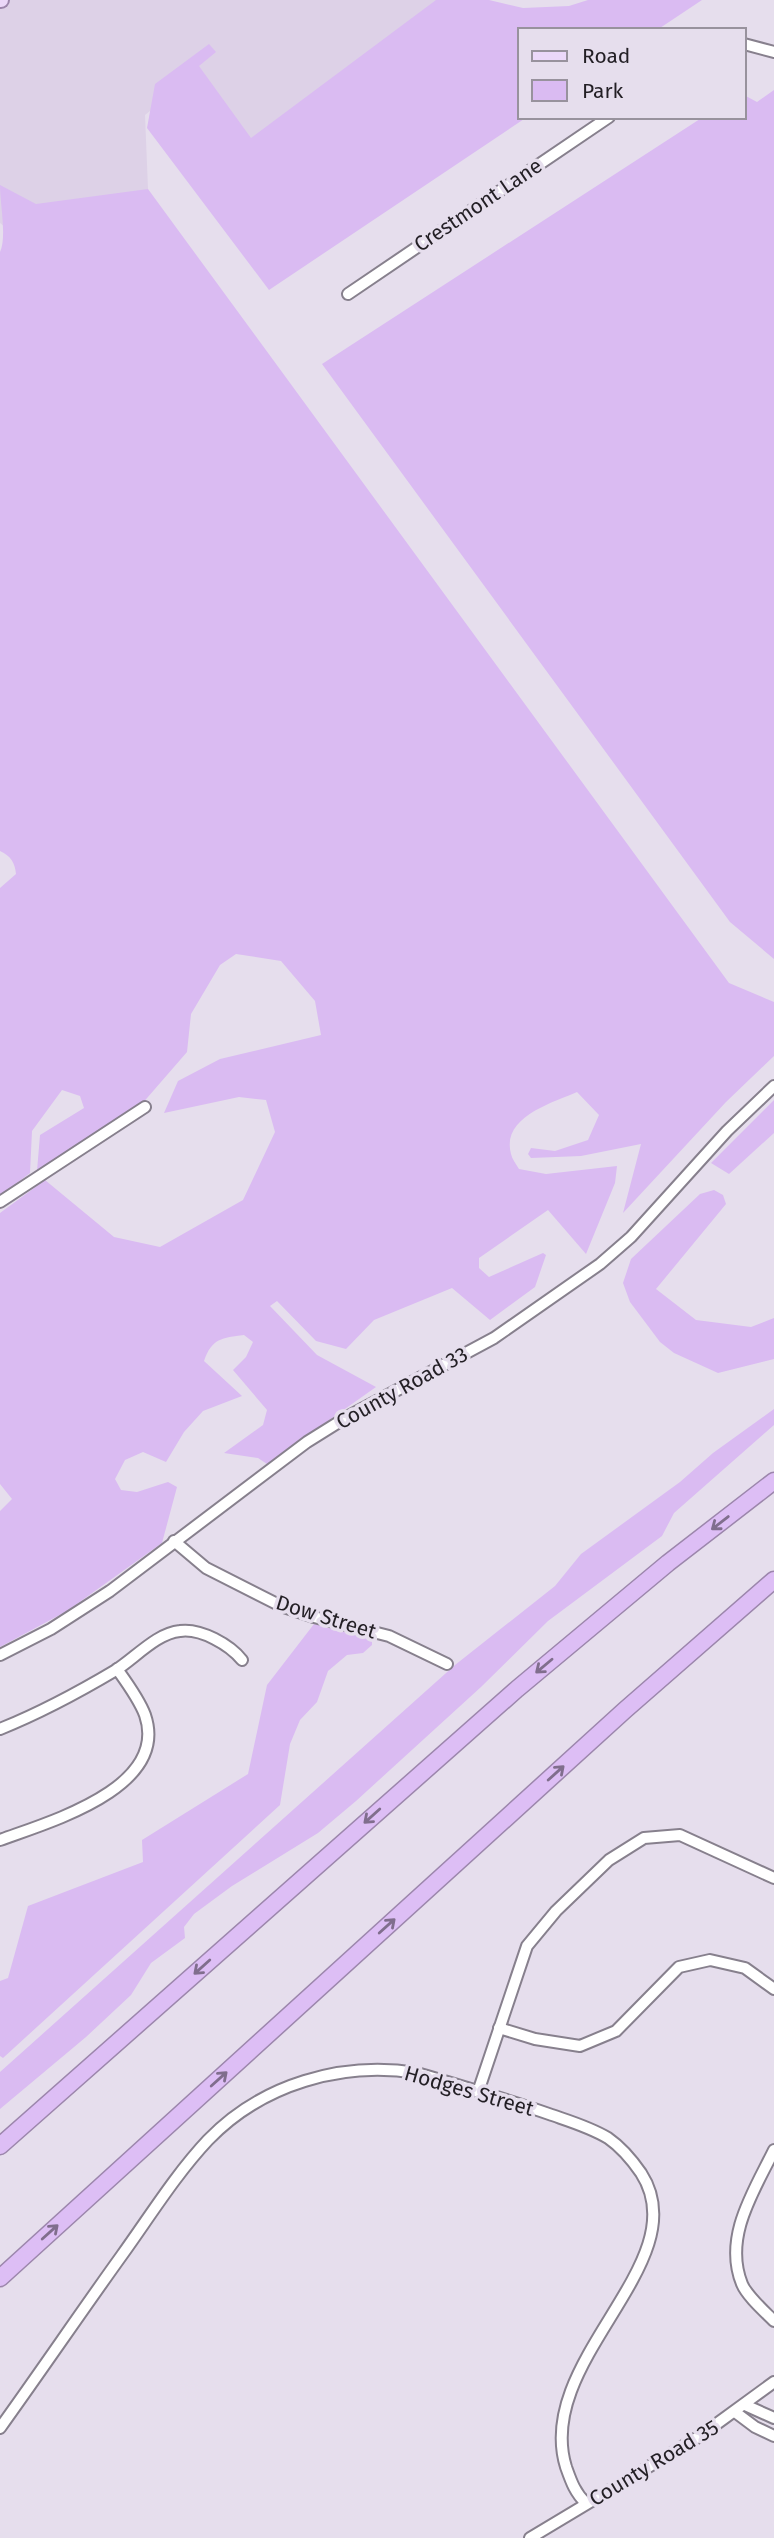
<svg xmlns="http://www.w3.org/2000/svg" width="774" height="2538" font-family="'Fira Sans',sans-serif">
	<style>
		.built { fill: #ddd1e7 }
		.green { fill: #dabbf2 }
		.lines { fill: none; stroke-linecap: round; stroke-linejoin: round }
		.minor-casing { stroke: #87808d; stroke-width: 14 }
		.major-casing { stroke: #9c86ac; stroke-width: 18 }
		.highway-casing { stroke: #9c86ac; stroke-width: 19 }
		.minor { stroke: #fff; stroke-width: 10 }
		.major { stroke: #ebd8f9; stroke-width: 14 }
		.highway { stroke: #ddbef5; stroke-width: 16 }
		.oneway { stroke: #806e8d }
		.labels { text-anchor: middle; dominant-baseline: central; stroke-width: 7; stroke-linejoin: round; paint-order: stroke }
		.street-label { font-size: 21px; fill: #231f25; stroke: #e6deed }
	</style>
	<rect width="100%" height="100%" fill="#e6deed"/>
	<path class="built" d="M0,0H458L252,151L192,77L145,115L148,189L30,247L0,223Z"/>
	<g class="green">
		<path d="M436,0H489L523,8L569,6L588,0H702L657,30H520V117H527L269,290L147,128L155,84L209,44L216,52L199,66L251,138Z"/>
		<path d="M774,90V959L730,922L322,364L703,117H744V95L757,102Z"/>
		<path d="M0,185L36,204L148,189L729,983L774,1002V1056L726,1102L623,1213L641,1144L581,1156L531,1158L528,1154L531,1148L555,1151L588,1140L599,1115L577,1092C552,1103 501,1117 511,1154C512,1159 516,1164 519,1169L546,1174L617,1166L615,1183L586,1254L548,1210L479,1258V1268L489,1277L543,1253L546,1255L535,1287L490,1320L452,1288L374,1320L346,1349L316,1341L277,1301L270,1306L317,1355L376,1387L267,1464L258,1458L224,1453L263,1425L267,1410L233,1370L246,1357L253,1342L244,1335C222,1338 212,1338 204,1361L242,1396L203,1411L184,1432L166,1462L143,1452L125,1460L115,1479L121,1490L137,1492L168,1482L177,1487L162,1543L67,1611L0,1647V1511L12,1499L0,1484V1213L45,1180L114,1237L160,1247L243,1200L275,1132L266,1100L239,1097L164,1113L178,1081L220,1059L321,1035L315,1001L281,961L236,954L220,965L191,1014L187,1052L141,1105L37,1171L40,1135L84,1108L80,1096L62,1090L32,1131L30,1173L0,1196V888L16,874C15,863 11,856 0,851V252C7,237 0,204 0,185Z"/>
		<path d="M774,1100V1133L729,1174L711,1163Z"/>
		<path d="M714,1190L723,1195L726,1204L656,1289L696,1320L751,1327L774,1318V1359L718,1373L674,1353L660,1342L630,1302L623,1283L631,1259L700,1194Z"/>
		<path d="M774,1409V1425L674,1513L662,1536L548,1621L481,1687L356,1801L318,1833L232,1886L194,1914L184,1927L185,1938L151,1963L131,1995L86,2037L0,2109V2072L455,1665L555,1586L581,1554L680,1482L713,1453Z"/>
		<path d="M314,1624L372,1637V1645L363,1653L347,1655L328,1671L317,1702L300,1720L290,1744L280,1805L3,2058L0,2056V1981L8,1978L28,1906L143,1862L142,1840L248,1774L267,1685Z"/>
	</g>
	<g class="lines">
		<g class="minor-casing">
			<g id="minor">
				<path d="M744,44L774,52"/>
				<path d="M348,294L609,117"/>
				<path d="M0,1202L145,1107"/>
				<path d="M174,1541L206,1568L281,1606L314,1617L389,1636L447,1664"/>
				<path d="M0,1655L51,1629L110,1591L307,1442L347,1417L494,1338L600,1264L631,1237L727,1131L774,1086"/>
				<path d="M0,1729C40,1713 79,1692 116,1670C135,1658 157,1633 180,1631C201,1628 230,1645 242,1660"/>
				<path d="M0,1840C49,1822 170,1788 145,1715C139,1699 127,1683 117,1669"/>
				<path d="M499,2028L535,2039L580,2046L616,2031L679,1967L710,1960L745,1968L774,1989"/>
				<path d="M478,2092L527,1946L556,1911L609,1860L644,1838L680,1835L774,1878"/>
				<path d="M774,2150C754,2191 723,2237 742,2284C747,2296 764,2311 774,2321"/>
				<path d="M745,2405L774,2418"/>
				<path d="M735,2412L755,2427L774,2436"/>
				<path d="M0,2428C41,2371 81,2312 122,2255C150,2216 176,2174 208,2140C262,2084 342,2061 417,2073C461,2086 506,2099 549,2114C569,2121 590,2127 608,2138C621,2147 632,2160 641,2173C699,2262 533,2360 566,2467C571,2481 575,2493 586,2503"/>
				<path d="M530,2538L700,2436L774,2382"/>
			</g>
		</g>
		<g class="major-casing">
			<path id="major" d="M0,0H1"/>
		</g>
		<g class="highway-casing">
			<g id="highway">
				<path d="M0,2146L517,1689L668,1563L774,1481"/>
				<path d="M0,2278L625,1710L774,1580"/>
			</g>
		</g>
		<use href="#minor" class="minor"/>
		<use href="#major" class="major"/>
		<use href="#highway" class="highway"/>
	</g>
	<defs><path id="oneway-shaft" d="M-6 0H5M1.5-3L5.5 0L1.5 3" fill="none" stroke-width="1.6" stroke-linecap="round" stroke-linejoin="round" transform="scale(1.75)"/></defs>
	<g class="oneway">
		<use href="#oneway-shaft" transform="translate(720 1523) rotate(142)"/>
		<use href="#oneway-shaft" transform="translate(544 1666) rotate(140)"/>
		<use href="#oneway-shaft" transform="translate(556 1773) rotate(-42)"/>
		<use href="#oneway-shaft" transform="translate(372 1816) rotate(138)"/>
		<use href="#oneway-shaft" transform="translate(387 1926) rotate(-42)"/>
		<use href="#oneway-shaft" transform="translate(202 1967) rotate(138)"/>
		<use href="#oneway-shaft" transform="translate(219 2079) rotate(-42)"/>
		<use href="#oneway-shaft" transform="translate(50 2232) rotate(-42)"/>
	</g>
	<g class="labels">
		<g class="street-label">
			<text transform="translate(478 205) rotate(-34)">Crestmont Lane</text>
			<text transform="translate(402 1388) rotate(-29)">County Road 33</text>
			<text transform="translate(326 1617) rotate(17)">Dow Street</text>
			<text transform="translate(469 2091) rotate(16)">Hodges Street</text>
			<text transform="translate(654 2463) rotate(-31)">County Road 35</text>
		</g>
	</g>
	<rect x="518" y="28" width="228" height="91" fill="#e6deed" stroke="#98929d" stroke-width="2"/>
	<rect x="532" y="51" width="35" height="10" fill="#ebd8f9" stroke="#98929d" stroke-width="2"/>
	<text x="582" y="63" font-size="21" fill="#231f25">Road</text>
	<rect x="532" y="80" width="35" height="21" fill="#dabbf2" stroke="#98929d" stroke-width="2"/>
	<text x="582" y="98" font-size="21" fill="#231f25">Park</text>
</svg>
